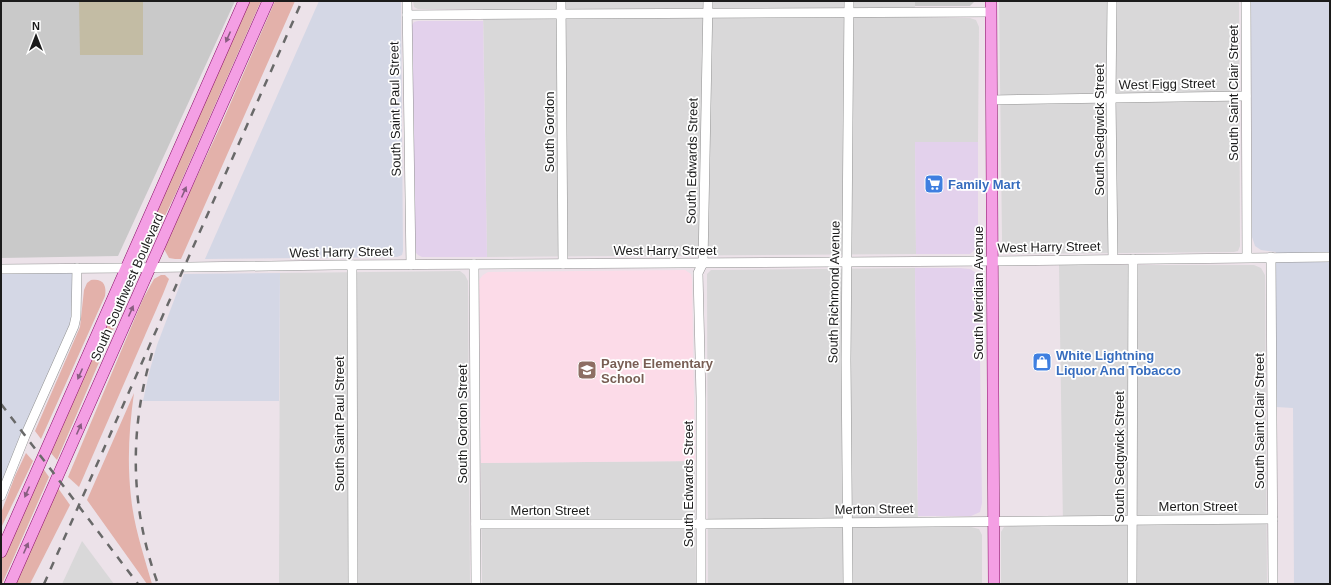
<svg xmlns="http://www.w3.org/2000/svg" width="1331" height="585" font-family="Arial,sans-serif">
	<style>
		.residential { fill: #d9d8d9 }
		.commercial { fill: #e3d1ec }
		.industrial { fill: #d4d7e5 }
		.education { fill: #fcdbe8 }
		.religious { fill: #c9c9c9 }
		.grass { fill: #e3b1aa }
		.cemetery { fill: #c3bca4 }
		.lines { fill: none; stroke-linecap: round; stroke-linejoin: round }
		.minor-casing { stroke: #929292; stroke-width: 10 }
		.major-casing { stroke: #880b64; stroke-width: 12 }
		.minor { stroke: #fff; stroke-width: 9 }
		.major { stroke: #f49fe4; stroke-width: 11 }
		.rail { stroke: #696969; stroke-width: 2.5; stroke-dasharray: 8 8; stroke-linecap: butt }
		.oneway { fill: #885d80 }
		.labels { text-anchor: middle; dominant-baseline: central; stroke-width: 3.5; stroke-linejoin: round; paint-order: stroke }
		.street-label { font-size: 13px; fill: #1b1b1b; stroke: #fff }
		.shop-label { font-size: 13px; font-weight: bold; fill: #366cbe; stroke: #fff; text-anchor: start }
		.education-label { font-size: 13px; font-weight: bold; fill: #785e54; stroke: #fff; text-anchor: start }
	</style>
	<rect width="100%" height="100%" fill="#ece2e9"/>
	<g class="residential">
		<path d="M413,1H915V17L970,18L976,20L979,27L978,142H915L916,254L487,257L483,9H418L414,7Z"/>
		<path d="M999,1H1239L1240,246L1238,251L1234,252L1012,254L1006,251L1002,245V237Z"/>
		<path d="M1059,265H1254L1261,268L1265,275L1267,584H1001V532L1004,527L1011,526L1063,525Z"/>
		<path d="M915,268L918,527H971L979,529L982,535V584H708L707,274L711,270H718Z"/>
		<path d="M460,271L465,275L468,281L470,584H279L280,273Z"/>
		<path d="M695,461L696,584H482L481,463Z"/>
		<path d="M82,541L114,584H62Z"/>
	</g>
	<g class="commercial">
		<path d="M418,21H483L487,257H422L418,255L415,252L412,25L414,22Z"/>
		<path d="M915,142H978V247L970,254H916Z"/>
		<path d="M915,268H960L970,269L976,273L979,281L982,503L980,512L971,516H918Z"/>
	</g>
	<g class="industrial">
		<path d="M319,1H401L403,251L402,255L397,257L205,259Z"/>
		<path d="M1251,1H1330V584H1294L1293,408L1276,407V252L1261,250L1255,246L1252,237Z"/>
		<path d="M77,268L76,317L1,499V269Z"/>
		<path d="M280,273L279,401H143L149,373L157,345L184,274Z"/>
	</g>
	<path class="education" d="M685,270L691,274L692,280L695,461L481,463L479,280L483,275L488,272Z"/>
	<g class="religious">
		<path d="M1,1H235L118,256L1,258Z"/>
		<path d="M915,1H975L970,6H915Z"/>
	</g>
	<g class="grass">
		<path d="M249,1H261L176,193L149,249L143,254L142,252L145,235Z"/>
		<path d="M275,1H295L181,259H175L169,258L164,249L165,245L221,125Z"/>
		<path d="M161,275H165L169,279L163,294L79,487L68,477L143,299L154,279Z"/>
		<path d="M91,280C103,278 107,285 105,296L41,439L35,431L80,327L84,290L87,283Z"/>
		<path d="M129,282L131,284V288L57,460L50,452L110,315L126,283Z"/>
		<path d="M134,393C129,428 127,462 131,497C134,527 144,556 152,584H147L87,500Z"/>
		<path d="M26,453L33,461L1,528V513L15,476Z"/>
		<path d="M42,467L49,477L2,584H1V560Z"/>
		<path d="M58,488L70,505L30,584H15Z"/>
	</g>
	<path class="cemetery" d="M80,1H143V55H80L79,2Z"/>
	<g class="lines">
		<g class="minor-casing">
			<g id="minor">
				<path d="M407,1L411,265"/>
				<path d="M561,1L563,264"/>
				<path d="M1112,1L1111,98L1113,259"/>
				<path d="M1246,1L1247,257"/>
				<path d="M407,15L561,14L991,12"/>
				<path d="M992,100L1246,96"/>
				<path d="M1271,257L1273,584"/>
				<path d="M474,264L476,584"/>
				<path d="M352,265L353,584"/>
				<path d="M1,269L125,268L334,265L992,261L1330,257"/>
				<path d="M1,496L25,436L74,326L76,317L77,268"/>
				<path d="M476,524H701L1273,519"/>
				<path d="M701,584V398L698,273L703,263L708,1"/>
				<path d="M848,584L846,360L849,1"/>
				<path d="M1132,584L1133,259"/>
			</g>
		</g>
		<g class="major-casing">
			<g id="major">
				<path d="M991,1L994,584"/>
				<path d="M1,552C82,368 162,184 244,1"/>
				<path d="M10,584L268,1"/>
			</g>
		</g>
		<use href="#minor" class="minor"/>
		<use href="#major" class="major"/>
		<g class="rail">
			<path d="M152,353C129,430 130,508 158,584"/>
			<path d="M1,404L138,584"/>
			<path d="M44,584L302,1"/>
		</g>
	</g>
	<defs><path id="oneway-solid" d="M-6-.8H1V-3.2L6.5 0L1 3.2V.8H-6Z"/></defs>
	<g class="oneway">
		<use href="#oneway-solid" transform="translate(228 37) rotate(114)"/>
		<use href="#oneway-solid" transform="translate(184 192) rotate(-66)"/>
		<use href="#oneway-solid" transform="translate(131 311) rotate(-66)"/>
		<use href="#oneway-solid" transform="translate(80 374) rotate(114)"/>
		<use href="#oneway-solid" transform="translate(79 429) rotate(-66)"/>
		<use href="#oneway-solid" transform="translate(27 492) rotate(114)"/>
		<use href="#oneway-solid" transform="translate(26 548) rotate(-66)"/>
	</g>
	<defs>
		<g id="supermarket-square" transform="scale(1)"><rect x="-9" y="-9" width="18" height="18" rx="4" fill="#3f7fe0" stroke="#fff"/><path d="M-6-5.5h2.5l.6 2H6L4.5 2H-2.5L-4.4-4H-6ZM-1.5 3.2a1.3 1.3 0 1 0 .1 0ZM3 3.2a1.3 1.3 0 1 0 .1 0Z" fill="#fff"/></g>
		<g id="shop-square" transform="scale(1)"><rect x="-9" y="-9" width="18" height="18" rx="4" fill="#3f7fe0" stroke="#fff"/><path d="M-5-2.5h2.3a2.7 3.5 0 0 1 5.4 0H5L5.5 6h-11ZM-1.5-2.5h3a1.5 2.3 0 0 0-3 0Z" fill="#fff"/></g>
		<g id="school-square" transform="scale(1)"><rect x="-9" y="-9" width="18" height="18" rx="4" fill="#8d6e63" stroke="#fff"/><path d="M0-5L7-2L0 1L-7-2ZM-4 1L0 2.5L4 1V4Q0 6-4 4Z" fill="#fff"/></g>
	</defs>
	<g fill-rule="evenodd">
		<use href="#supermarket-square" x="934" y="184"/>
		<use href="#shop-square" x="1042" y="362"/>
		<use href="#school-square" x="587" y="370"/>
	</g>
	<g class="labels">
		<g class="street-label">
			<text transform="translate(1167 84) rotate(-1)">West Figg Street</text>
			<text transform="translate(1233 93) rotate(-90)">South Saint Clair Street</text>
			<text transform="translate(395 109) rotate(-91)">South Saint Paul Street</text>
			<text transform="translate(1099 130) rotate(-90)">South Sedgwick Street</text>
			<text transform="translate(549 132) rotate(-90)">South Gordon</text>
			<text transform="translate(692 161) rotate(-89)">South Edwards Street</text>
			<text transform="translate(1049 247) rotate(-1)">West Harry Street</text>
			<text x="665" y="250">West Harry Street</text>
			<text transform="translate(341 252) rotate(-1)">West Harry Street</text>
			<text transform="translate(127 287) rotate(-66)">South Southwest Boulevard</text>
			<text transform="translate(834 292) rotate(-89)">South Richmond Avenue</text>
			<text transform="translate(978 293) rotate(-90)">South Meridian Avenue</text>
			<text transform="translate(1259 421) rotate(-90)">South Saint Clair Street</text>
			<text transform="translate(339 424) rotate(-90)">South Saint Paul Street</text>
			<text transform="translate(462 424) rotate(-90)">South Gordon Street</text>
			<text transform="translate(1119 457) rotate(-90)">South Sedgwick Street</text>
			<text transform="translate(688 484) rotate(-90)">South Edwards Street</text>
			<text x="1198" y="506">Merton Street</text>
			<text transform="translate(874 509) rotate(-1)">Merton Street</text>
			<text x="550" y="510">Merton Street</text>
		</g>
		<g class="shop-label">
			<text x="948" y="184">Family Mart</text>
			<text x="1056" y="355">White Lightning<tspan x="1056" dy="15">Liquor And Tobacco</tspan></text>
		</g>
		<g class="education-label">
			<text x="601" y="363">Payne Elementary<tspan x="601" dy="15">School</tspan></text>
		</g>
	</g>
	<rect width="1331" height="585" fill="none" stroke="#1b1b1b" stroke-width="4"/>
	<g transform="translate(36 36)" stroke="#ffffff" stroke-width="3" paint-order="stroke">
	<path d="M0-3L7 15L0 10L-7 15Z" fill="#1b1b1b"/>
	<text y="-6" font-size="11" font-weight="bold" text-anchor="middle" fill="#1b1b1b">N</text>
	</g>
</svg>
